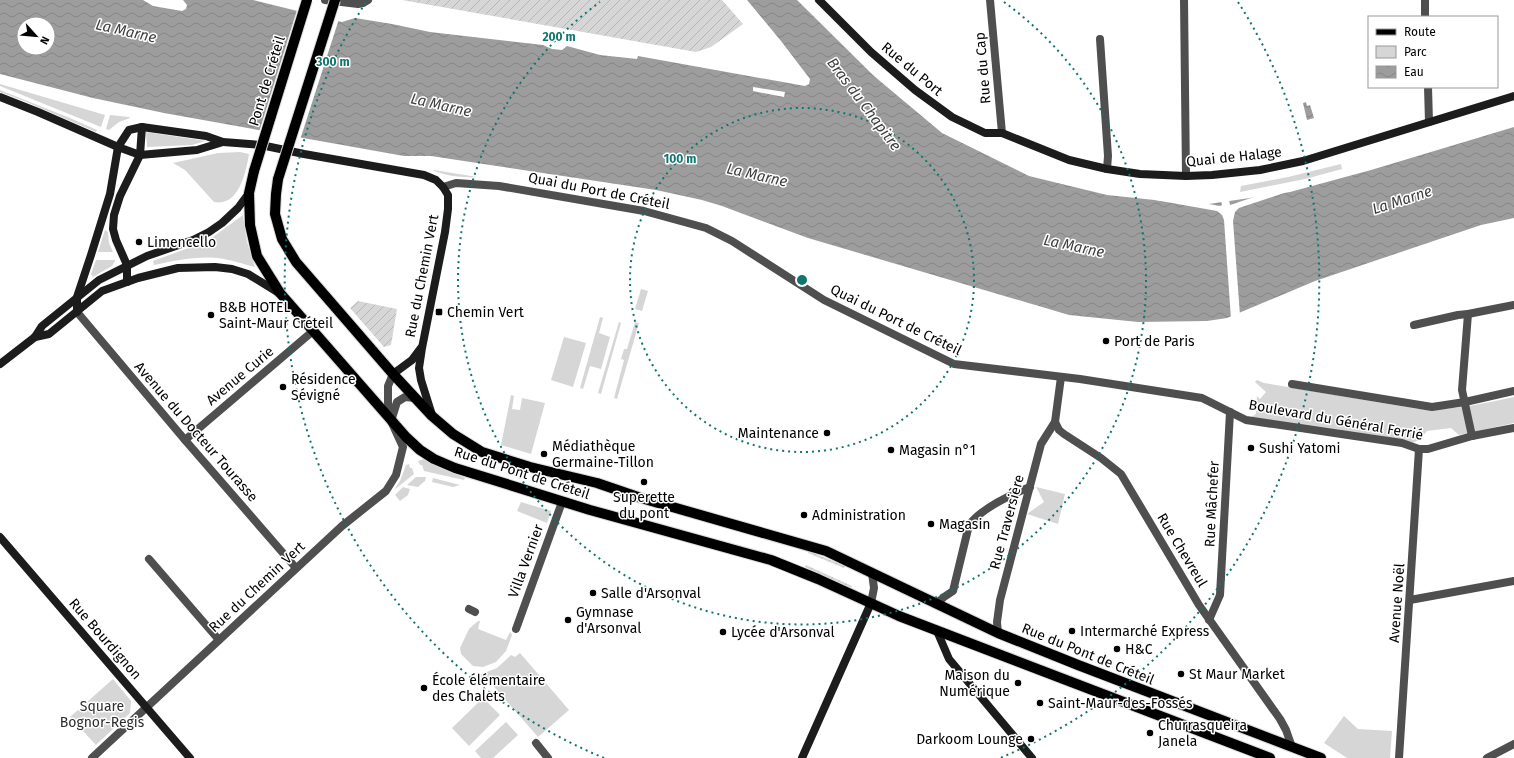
<svg xmlns="http://www.w3.org/2000/svg" width="1514" height="758" font-family="'Fira Sans',sans-serif">
	<style>
		.green { fill: #d6d6d6 }
		.garden { fill: url(#garden-furrows) }
		.water { fill: url(#water-waves); fill-rule: evenodd }
		.pier { fill: #fff }
		.lines { fill: none; stroke-linecap: round; stroke-linejoin: round }
		.primary-casing { stroke: #dbdbdb; stroke-width: 12 }
		.street { stroke: #4f4f4f; stroke-width: 8 }
		.secondary { stroke: #1c1c1c; stroke-width: 8 }
		.primary { stroke: #000; stroke-width: 10 }
		.primary-bridge-casing { stroke: #dbdbdb; stroke-width: 12; stroke-linecap: butt }
		.primary-bridge { stroke: #000; stroke-width: 10 }
		.ring { fill: none; stroke: #0f766e; stroke-width: 2; stroke-dasharray: 2 4 }
		.poi-dot { fill: #000; stroke: #fff; stroke-width: 1.5 }
		.labels { text-anchor: middle; dominant-baseline: central; stroke-width: 3; stroke-linejoin: round; paint-order: stroke }
		.street-label { font-size: 14px; fill: #000; stroke: #fff }
		.poi-label { font-size: 14px; fill: #000; stroke: #fff; text-anchor: start }
		.park-label { font-size: 14px; fill: #2d2d2d; stroke: #fff }
		.water-label { font-size: 15px; font-style: italic; fill: #3e3e3e; stroke: #fff }
		.centre { fill: #0f766e; stroke: #fff; stroke-width: 2 }
		.ring-label { font-size: 12px; text-anchor: middle; font-weight: bold; fill: #0f766e; stroke: #fff; stroke-width: 3; stroke-linejoin: round; paint-order: stroke }
	</style>
	<defs>
		<pattern id="garden-furrows" width="10" height="10" patternUnits="userSpaceOnUse"><rect width="10" height="10" fill="#d6d6d6"/><path d="M-1 1l2-2M0 10L10 0M9 11l2-2" fill="none" stroke="#b6b6b6"/></pattern>
		<pattern id="water-waves" width="16" height="10" patternUnits="userSpaceOnUse"><rect width="16" height="10" fill="#9d9d9d"/><path d="M0 5q4-4 8 0t8 0" fill="none" stroke="#858585"/></pattern>
	</defs>
	<rect width="100%" height="100%" fill="#fff"/>
	<g class="green">
		<path d="M0,84L105,115L101,127L0,86Z"/>
		<path d="M0,90L70,118L97,130L96,132L24,101L0,92Z"/>
		<path d="M110,115L129,117L130,118L119,122L109,130L106,129Z"/>
		<path d="M146,132L206,141L192,145L147,147Z"/>
		<path d="M240,152L249,154C246,172 239,207 214,202L185,170L173,163L218,153Z"/>
		<path d="M1341,164L1342,169L1305,179L1240,192L1241,186L1288,177Z"/>
		<path d="M434,170L477,177C461,178 448,176 434,171Z"/>
		<path d="M243,215L247,242L255,267C242,264 230,259 216,258C195,256 174,261 154,265L153,261L194,246L213,237Z"/>
		<path d="M105,230L108,232L109,243L113,252H98Z"/>
		<path d="M96,260H115V261L112,266L93,277L91,274Z"/>
		<path d="M641,289L648,291L642,311L635,309Z"/>
		<path d="M600,317L603,318L599,333L610,337L601,369L590,366L583,389L580,388Z"/>
		<path d="M619,322L621,323L601,394L598,393Z"/>
		<path d="M635,322L639,323L617,399L614,398L624,360L621,359L624,349H627Z"/>
		<path d="M564,337L586,343L573,387L551,380Z"/>
		<path d="M1257,380L1264,383L1418,409C1451,411 1482,404 1514,397V423L1459,435L1451,428L1427,431L1419,440L1412,443L1251,417L1256,414L1257,396L1260,399L1266,392L1255,382Z"/>
		<path d="M511,395L514,396L512,409L520,410L522,398L545,403L531,454L501,445Z"/>
		<path d="M424,459L465,478L464,480L424,471L422,465H420L418,461Z"/>
		<path d="M409,464L410,468H412L414,474L394,490L400,481L406,465Z"/>
		<path d="M416,477H426L425,481L418,487L407,485Z"/>
		<path d="M433,478L460,485L453,487L432,482Z"/>
		<path d="M403,487L410,489L408,495L400,501L395,495Z"/>
		<path d="M1036,487L1065,494L1058,524L1027,514L1044,502Z"/>
		<path d="M521,502L551,511L547,523L517,511Z"/>
		<path d="M478,621H480L478,629L506,640L510,632L512,635L506,651L496,662L483,667L473,666L461,654L460,648L469,629Z"/>
		<path d="M520,653L569,710L538,737L489,681L486,684L479,675L497,668L511,655L515,657Z"/>
		<path d="M113,679L131,701L130,713L96,745L70,717Z"/>
		<path d="M483,698L500,715L469,746L452,728Z"/>
		<path d="M1344,716L1358,729L1392,731L1390,758H1347L1324,743Z"/>
		<path d="M506,722L518,735L493,758H481L475,751Z"/>
	</g>
	<g class="garden">
		<path d="M402,0H722L743,24L711,47L696,52Z"/>
		<path d="M358,301L397,309L391,345L384,347L350,308Z"/>
		<path d="M808,551L845,566L844,568L808,553Z"/>
		<path d="M806,565L852,586L851,588L805,567Z"/>
	</g>
	<g class="water">
		<path d="M0,0H143L153,6L182,11L186,9L187,5L183,0H253L342,22L355,18L392,24L430,32L543,45L552,49L562,50L567,46L600,55L637,59L638,56L805,86L809,84L810,79L781,41L747,0H797L874,76L942,133L1029,176L1107,195L1202,205L1290,192L1371,170L1514,127V218L1481,225L1315,281L1227,318L1207,321L1138,322L1069,315L808,238L722,206L702,200L656,190L431,156H404L164,113L93,98L0,74ZM24,24H48V48H24Z"/>
		<path d="M1306,102L1307,106L1310,105L1314,118L1307,120L1303,103Z"/>
	</g>
	<g class="pier">
		<path d="M297,10L339,19L300,140L259,132Z"/>
		<path d="M753,87L785,92L784,97L753,91Z"/>
		<path d="M1308,185L1239,208L1235,212L1233,221L1240,315L1231,319L1224,220L1222,215L1217,211L1155,200V199L1203,203L1220,206L1222,205L1221,201L1229,200L1230,205L1263,194L1290,190Z"/>
	</g>
	<g class="lines">
		<g class="primary-casing">
			<g id="primary">
				<path d="M254,171L249,193L250,225L257,256L280,293L406,437L420,450L434,459L455,468L590,510L771,560L818,579L899,616L1270,758"/>
				<path d="M278,179L276,194L275,214L282,239L296,262L393,374L432,416L453,434L482,452L530,467L597,483L641,498L826,551L998,633L1078,665L1321,758"/>
			</g>
		</g>
		<g class="street">
			<path d="M325,0L358,4L363,3L368,0"/>
			<path d="M990,0L1002,133"/>
			<path d="M1184,0L1186,176"/>
			<path d="M1425,0V17"/>
			<path d="M1100,39L1108,156L1107,169"/>
			<path d="M1428,87L1429,122"/>
			<path d="M443,187L456,183L499,186L644,211L706,228L732,241L824,300L954,364L1080,379L1202,398L1246,420L1402,443L1419,449H1428L1472,436L1514,428"/>
			<path d="M77,312L185,440L296,568"/>
			<path d="M1414,325L1458,315L1468,314"/>
			<path d="M1061,377L1055,422L1059,430L1064,434L1101,458L1121,474L1199,605L1280,719L1286,730L1292,747"/>
			<path d="M1292,384L1432,407L1465,402L1514,391"/>
			<path d="M392,418L397,402L405,397L415,398"/>
			<path d="M1472,436L1462,390L1468,314L1514,305"/>
			<path d="M185,440L313,331"/>
			<path d="M149,559L219,640"/>
			<path d="M1410,600L1514,581"/>
			<path d="M871,603L874,588L872,573"/>
			<path d="M937,603L944,597L953,591L969,525C982,508 1010,495 1030,487"/>
			<path d="M469,609L475,612"/>
			<path d="M1209,620L1220,595L1230,412"/>
			<path d="M516,629L562,502"/>
			<path d="M998,633L997,622L1000,600L1041,444L1055,422"/>
			<path d="M536,743L548,758"/>
			<path d="M92,758L342,526L386,491L396,475L403,447L391,421L388,403V386L393,374"/>
			<path d="M1399,758L1419,449"/>
			<path d="M1487,758L1514,744"/>
		</g>
		<g class="secondary">
			<path d="M819,0L871,52L915,90L952,117L985,133H1002L1069,160L1107,169L1140,174L1186,176L1212,175L1260,170L1303,161L1514,96"/>
			<path d="M0,97L38,112L118,147L140,155L197,150L223,142"/>
			<path d="M127,282V265L116,240L113,229L114,215L120,196L140,155L142,127"/>
			<path d="M77,312V297L91,255L110,194L118,147L129,130L142,127L206,136L223,142L261,145L304,154L424,175L436,180L443,187L448,195V209L445,232L422,348L419,368L421,380L432,415"/>
			<path d="M35,337L49,334L102,291L138,278L178,268L215,267L232,269L248,274L279,293"/>
			<path d="M0,364L35,337L42,326L99,280L147,256L193,240L209,232L222,223L238,208L249,193"/>
			<path d="M393,374L412,360L421,348"/>
			<path d="M0,537L190,758"/>
			<path d="M937,631L949,659L1032,758"/>
			<path d="M802,758L871,603"/>
		</g>
		<use href="#primary" class="primary"/>
		<g class="primary-bridge-casing">
			<g id="primary-bridge">
				<path d="M254,171L307,0"/>
				<path d="M278,179L335,0"/>
			</g>
		</g>
		<use href="#primary-bridge" class="primary-bridge"/>
	</g>
	<g class="ring">
		<circle cx="802" cy="280" r="172"/>
		<path d="M1004 2A344 344 0 1 1 600 2"/>
		<path d="M604 758A517 517 0 0 1 366 2M1238 2A517 517 0 0 1 1000 758"/>
	</g>
	<g class="poi-dot">
		<circle cx="139" cy="242" r="4"/>
		<rect x="435" y="308" width="8" height="8" rx="2"/>
		<circle cx="211" cy="315" r="4"/>
		<circle cx="1106" cy="341" r="4"/>
		<circle cx="283" cy="387" r="4"/>
		<circle cx="827" cy="433" r="4"/>
		<circle cx="1251" cy="448" r="4"/>
		<circle cx="891" cy="450" r="4"/>
		<circle cx="544" cy="454" r="4"/>
		<circle cx="644" cy="482" r="4"/>
		<circle cx="804" cy="515" r="4"/>
		<circle cx="931" cy="524" r="4"/>
		<circle cx="593" cy="593" r="4"/>
		<circle cx="568" cy="620" r="4"/>
		<circle cx="1072" cy="631" r="4"/>
		<circle cx="723" cy="632" r="4"/>
		<circle cx="1117" cy="649" r="4"/>
		<circle cx="1181" cy="674" r="4"/>
		<circle cx="1018" cy="683" r="4"/>
		<circle cx="424" cy="688" r="4"/>
		<circle cx="1040" cy="703" r="4"/>
		<circle cx="1150" cy="733" r="4"/>
		<circle cx="1031" cy="739" r="4"/>
	</g>
	<g class="labels">
		<g class="street-label">
			<text transform="translate(983 68) rotate(-95)">Rue du Cap</text>
			<text transform="translate(912 69) rotate(40)">Rue du Port</text>
			<text transform="translate(267 81) rotate(-73)">Pont de Créteil</text>
			<text transform="translate(1234 157) rotate(-6)">Quai de Halage</text>
			<text transform="translate(599 191) rotate(11)">Quai du Port de Créteil</text>
			<text transform="translate(422 276) rotate(-79)">Rue du Chemin Vert</text>
			<text transform="translate(896 320) rotate(26)">Quai du Port de Créteil</text>
			<text transform="translate(240 376) rotate(-40)">Avenue Curie</text>
			<text transform="translate(1336 420) rotate(10)">Boulevard du Général Ferrié</text>
			<text transform="translate(196 432) rotate(49)">Avenue du Docteur Tourasse</text>
			<text transform="translate(522 473) rotate(18)">Rue du Pont de Créteil</text>
			<text transform="translate(1212 504) rotate(-87)">Rue Mâchefer</text>
			<text transform="translate(1007 522) rotate(-75)">Rue Traversière</text>
			<text transform="translate(1182 550) rotate(59)">Rue Chevreul</text>
			<text transform="translate(526 561) rotate(-70)">Villa Vernier</text>
			<text transform="translate(257 587) rotate(-43)">Rue du Chemin Vert</text>
			<text transform="translate(1397 603) rotate(-86)">Avenue Noël</text>
			<text transform="translate(105 639) rotate(49)">Rue Bourdignon</text>
			<text transform="translate(1088 654) rotate(22)">Rue du Pont de Créteil</text>
		</g>
		<g class="poi-label">
			<text x="147" y="242">Limencello</text>
			<text x="219" y="307">B&amp;B HOTEL<tspan x="219" dy="16">Saint-Maur Créteil</tspan></text>
			<text x="447" y="312">Chemin Vert</text>
			<text x="1114" y="341">Port de Paris</text>
			<text x="291" y="379">Résidence<tspan x="291" dy="16">Sévigné</tspan></text>
			<text x="819" y="433" text-anchor="end">Maintenance</text>
			<text x="552" y="446">Médiathèque<tspan x="552" dy="16">Germaine-Tillon</tspan></text>
			<text x="1259" y="448">Sushi Yatomi</text>
			<text x="899" y="450">Magasin n°1</text>
			<text x="644" y="497" text-anchor="middle">Superette<tspan x="644" dy="16">du pont</tspan></text>
			<text x="812" y="515">Administration</text>
			<text x="939" y="524">Magasin</text>
			<text x="601" y="593">Salle d'Arsonval</text>
			<text x="576" y="612">Gymnase<tspan x="576" dy="16">d'Arsonval</tspan></text>
			<text x="1080" y="631">Intermarché Express</text>
			<text x="731" y="632">Lycée d'Arsonval</text>
			<text x="1125" y="649">H&amp;C</text>
			<text x="1189" y="674">St Maur Market</text>
			<text x="1010" y="675" text-anchor="end">Maison du<tspan x="1010" dy="16">Numérique</tspan></text>
			<text x="432" y="680">École élémentaire<tspan x="432" dy="16">des Chalets</tspan></text>
			<text x="1048" y="703">Saint-Maur-des-Fossés</text>
			<text x="1158" y="725">Churrasqueira<tspan x="1158" dy="16">Janela</tspan></text>
			<text x="1023" y="739" text-anchor="end">Darkoom Lounge</text>
		</g>
		<g class="park-label">
			<text x="102" y="706">Square<tspan x="102" dy="16">Bognor-Regis</tspan></text>
		</g>
		<g class="water-label">
			<text transform="translate(126 31) rotate(13)">La Marne</text>
			<text transform="translate(864 104) rotate(53)">Bras du Chapitre</text>
			<text transform="translate(441 105) rotate(13)">La Marne</text>
			<text transform="translate(757 175) rotate(13)">La Marne</text>
			<text transform="translate(1402 200) rotate(-18)">La Marne</text>
			<text transform="translate(1074 246) rotate(12)">La Marne</text>
		</g>
	</g>
	<circle cx="802" cy="280" r="6" class="centre"/>
	<g class="ring-label">
		<text x="559" y="41">200 m</text>
		<text x="333" y="66">300 m</text>
		<text x="680" y="163">100 m</text>
	</g>
	<rect x="1368" y="16" width="130" height="72" fill="#ffffff" stroke="#999999"/>
	<rect x="1376" y="29" width="20" height="6" fill="#000000" stroke="#999999"/>
	<text x="1404" y="36" font-size="12" fill="#000000">Route</text>
	<rect x="1376" y="46" width="20" height="12" fill="#d6d6d6" stroke="#999999"/>
	<text x="1404" y="56" font-size="12" fill="#000000">Parc</text>
	<rect x="1376" y="66" width="20" height="12" fill="url(#water-waves)" stroke="#999999"/>
	<text x="1404" y="76" font-size="12" fill="#000000">Eau</text>
	<g transform="translate(36 36) rotate(117)"><circle r="19" fill="#ffffff" stroke="#999999"/>
	<path d="M0-3L7 15L0 10L-7 15Z" fill="#000000"/>
	<text y="-6" font-size="11" font-weight="bold" text-anchor="middle" fill="#000000">N</text>
	</g>
</svg>
